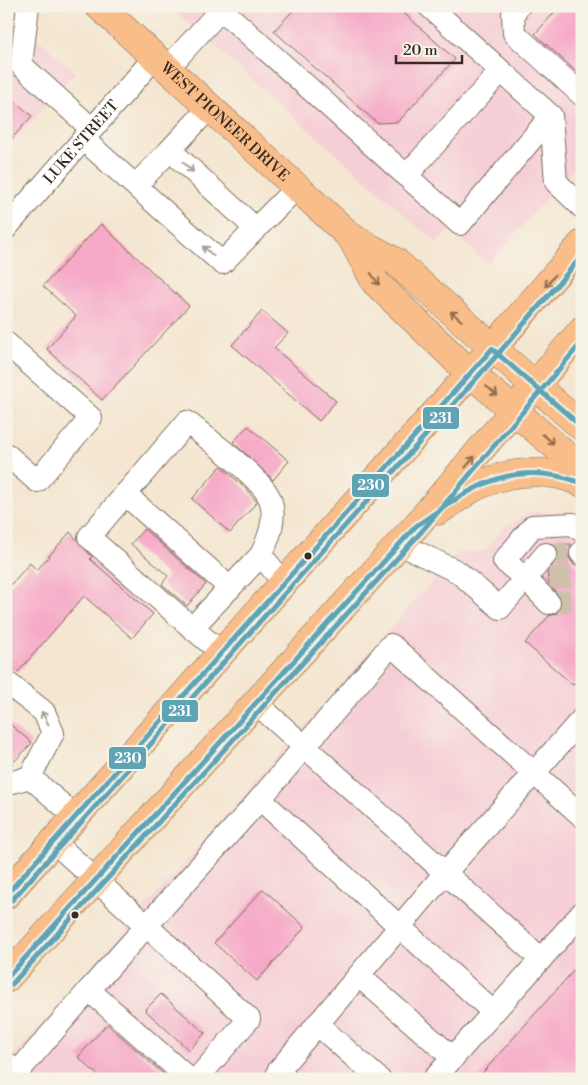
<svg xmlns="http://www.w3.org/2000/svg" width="588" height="1085" font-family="'Libre Bodoni',serif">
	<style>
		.built { fill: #f6cfd6 }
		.building { fill: #f6aac8 }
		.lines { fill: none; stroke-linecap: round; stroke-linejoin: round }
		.minor-tunnel { stroke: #cfc0ac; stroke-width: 22; stroke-dasharray: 22 11; stroke-linecap: butt }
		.minor-casing { stroke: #7c6c5c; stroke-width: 24 }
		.major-casing { stroke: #7c6c5c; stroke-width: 29 }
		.minor { stroke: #fff; stroke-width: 22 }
		.major { stroke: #f9bd89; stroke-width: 28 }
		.bus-1-casing { stroke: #f7f3e8; stroke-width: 9 }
		.bus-2-casing { stroke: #f7f3e8; stroke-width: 9 }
		.bus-1 { stroke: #5fa4b5; stroke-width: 5 }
		.bus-2 { stroke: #5fa4b5; stroke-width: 5 }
		.oneway { stroke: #a79f9a }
		.oneway2 { stroke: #906c4e }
		.bus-dot { fill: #3b2a1e; stroke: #f7f3e8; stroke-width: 2 }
		.labels { text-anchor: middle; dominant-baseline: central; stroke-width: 4; stroke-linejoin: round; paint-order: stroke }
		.street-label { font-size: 15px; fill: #3b2a1e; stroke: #f7f3e8 }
		.line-badge { stroke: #f7f3e8; stroke-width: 2 }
		.badge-label { font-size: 14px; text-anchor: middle; font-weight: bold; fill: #fff }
	</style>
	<rect width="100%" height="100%" fill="#f7f3e8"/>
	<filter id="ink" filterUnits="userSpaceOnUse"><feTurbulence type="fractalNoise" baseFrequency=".02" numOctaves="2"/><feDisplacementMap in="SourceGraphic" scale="10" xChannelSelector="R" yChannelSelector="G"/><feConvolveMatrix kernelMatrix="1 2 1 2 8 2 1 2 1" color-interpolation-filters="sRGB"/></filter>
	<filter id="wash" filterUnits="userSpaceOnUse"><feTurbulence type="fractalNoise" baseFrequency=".0096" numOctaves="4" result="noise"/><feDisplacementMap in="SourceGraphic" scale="20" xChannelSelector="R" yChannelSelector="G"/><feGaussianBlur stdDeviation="1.12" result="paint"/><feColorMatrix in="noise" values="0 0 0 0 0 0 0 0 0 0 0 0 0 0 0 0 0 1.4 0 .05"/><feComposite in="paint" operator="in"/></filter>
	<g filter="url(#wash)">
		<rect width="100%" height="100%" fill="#f4e6d0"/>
		<g class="built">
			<path d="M169,6H582V159L488,264L450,229L437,243Z"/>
			<path d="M6,11L75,72L6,151Z"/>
			<path d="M531,512L567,513L582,524V1079H6V1065L458,552L485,551L503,528Z"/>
		</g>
		<g id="blocks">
			<g class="building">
				<path d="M297,6H396L455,59L398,122L377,123L274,31Z"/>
				<path d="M560,6H582V77L535,34Z"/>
				<path d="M6,94L32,116L6,145Z"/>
				<path d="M101,224L189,306L102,400L47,349L76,316L43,286Z"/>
				<path d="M262,311L288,333L274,348L336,401L319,421L232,345Z"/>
				<path d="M248,426L289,461L273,480L233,442Z"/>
				<path d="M221,466L246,489L257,502L230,533L192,499Z"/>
				<path d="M144,529L206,584L187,606L162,584L168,576L131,544Z"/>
				<path d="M70,532L92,557L90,559L153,614L132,638L84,596L18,672L6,662V590L30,563L37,570Z"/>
				<path d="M571,544L569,557L573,564L582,567V676L573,685L525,643L549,616L558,613L561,607L562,599L549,584L547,573L559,557L555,545Z"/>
				<path d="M6,721L32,743L6,770Z"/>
				<path d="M263,889L305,927L257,981L214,943Z"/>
				<path d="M582,961V1079H477Z"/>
				<path d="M161,994L205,1033L189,1050L145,1010Z"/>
				<path d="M107,1024L169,1079H102L78,1057Z"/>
			</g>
		</g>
	</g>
	<g filter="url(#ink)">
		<use href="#blocks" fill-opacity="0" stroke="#7c6c5c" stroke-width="1"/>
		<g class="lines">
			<g class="minor-tunnel">
				<path d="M546,554L581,553"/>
				<path d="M549,578L582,576"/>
				<path d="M549,603L582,600"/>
			</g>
			<g class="minor-casing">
				<g id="minor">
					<path d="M28,6L21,65L92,129"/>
					<path d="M519,6L513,14L514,33L582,95"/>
					<path d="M221,9L460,224L551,116L429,6"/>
					<path d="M167,69L224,6"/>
					<path d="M210,107L170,150L256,229"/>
					<path d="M551,116L556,182L582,207"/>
					<path d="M83,139L222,263L297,187"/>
					<path d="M406,176L500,72"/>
					<path d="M136,185L170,150"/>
					<path id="s1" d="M6,228L155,57"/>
					<path d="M6,343L91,418L37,481L6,454"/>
					<path d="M125,494L230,588"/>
					<path d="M400,544L458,572L500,608L546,554"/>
					<path d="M581,553L582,554"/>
					<path d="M261,555L192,628L89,537L187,422C207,439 261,477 270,499C277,518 269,538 261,555L284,583"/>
					<path d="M549,603L526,579L504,561L533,526L573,524L582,531"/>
					<path d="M192,628L222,653"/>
					<path d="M6,682L44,712L53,733L30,777L6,784"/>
					<path d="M256,703L541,959L582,913"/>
					<path d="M30,777L76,817"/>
					<path d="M260,799L493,1012"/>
					<path d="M54,842L249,1019L197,1079"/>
					<path d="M359,976L453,1058"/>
					<path d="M317,1024L379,1079"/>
					<path d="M6,1063L17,1073L89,990"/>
					<path d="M189,1079L89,990L260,799L391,645L582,816"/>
					<path d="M286,1079L278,1071L445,873L582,719"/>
					<path d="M434,1079L541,959"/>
				</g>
			</g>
			<g class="major-casing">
				<g id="major">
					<path id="s2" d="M99,6L351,237L396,262L582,427"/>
					<path d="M351,237L375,282L470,373L582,469"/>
					<path d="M438,511C453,502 468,489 484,483C515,470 551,468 582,483"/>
					<path d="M6,895L492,349L582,244"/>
					<path d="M6,979L416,526L582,330"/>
				</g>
			</g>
			<use href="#minor" class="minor"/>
			<use href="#major" class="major"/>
			<g class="bus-1-casing">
				<g id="bus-1">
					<path d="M492,349L582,427"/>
					<path d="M6,895L492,349"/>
					<path d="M6,979L416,526C473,487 511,457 582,483"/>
				</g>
			</g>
			<g class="bus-2-casing">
				<g id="bus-2">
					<path d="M12,900L498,354L582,256"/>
					<path d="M12,984L422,531L582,342"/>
				</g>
			</g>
			<use href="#bus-1" class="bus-1"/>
			<use href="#bus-2" class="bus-2"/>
		</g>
		<defs><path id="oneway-shaft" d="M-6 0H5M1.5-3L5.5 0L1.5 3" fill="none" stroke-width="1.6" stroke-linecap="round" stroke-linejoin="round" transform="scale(1.25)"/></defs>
		<g class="oneway">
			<use href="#oneway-shaft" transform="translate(188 167) rotate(43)"/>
			<use href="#oneway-shaft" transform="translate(208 251) rotate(-138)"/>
			<use href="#oneway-shaft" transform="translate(45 718) rotate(-118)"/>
		</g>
		<g class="oneway2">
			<use href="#oneway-shaft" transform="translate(375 279) rotate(55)"/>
			<use href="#oneway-shaft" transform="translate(550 281) rotate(130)"/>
			<use href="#oneway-shaft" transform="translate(456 316) rotate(-138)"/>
			<use href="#oneway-shaft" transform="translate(492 391) rotate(40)"/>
			<use href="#oneway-shaft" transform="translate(548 439) rotate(41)"/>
			<use href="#oneway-shaft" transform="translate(470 462) rotate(-50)"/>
		</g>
	</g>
	<g class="bus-dot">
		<circle cx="308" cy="556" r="4.5"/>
		<circle cx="75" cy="915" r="4.5"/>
	</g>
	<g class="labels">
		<g class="street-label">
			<text stroke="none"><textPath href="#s2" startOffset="171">WEST PIONEER DRIVE</textPath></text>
			<text stroke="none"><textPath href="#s1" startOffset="114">LUKE STREET</textPath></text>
		</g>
	</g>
	<g class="line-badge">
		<rect x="422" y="406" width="38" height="24" rx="5" fill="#5fa4b5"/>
		<rect x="351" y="473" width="39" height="25" rx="5" fill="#5fa4b5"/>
		<rect x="161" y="699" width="38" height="24" rx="5" fill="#5fa4b5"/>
		<rect x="108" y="746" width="39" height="24" rx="5" fill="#5fa4b5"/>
	</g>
	<g class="badge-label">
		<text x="441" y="423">231</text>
		<text x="371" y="490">230</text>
		<text x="180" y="716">231</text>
		<text x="128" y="763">230</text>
	</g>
	<rect width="588" height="1085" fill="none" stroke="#f7f3e8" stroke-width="25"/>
	<path d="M396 55v8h66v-8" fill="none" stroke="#3b2a1e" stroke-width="2.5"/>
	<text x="403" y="55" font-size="15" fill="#3b2a1e" stroke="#f7f3e8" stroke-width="4" paint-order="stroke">20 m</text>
</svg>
